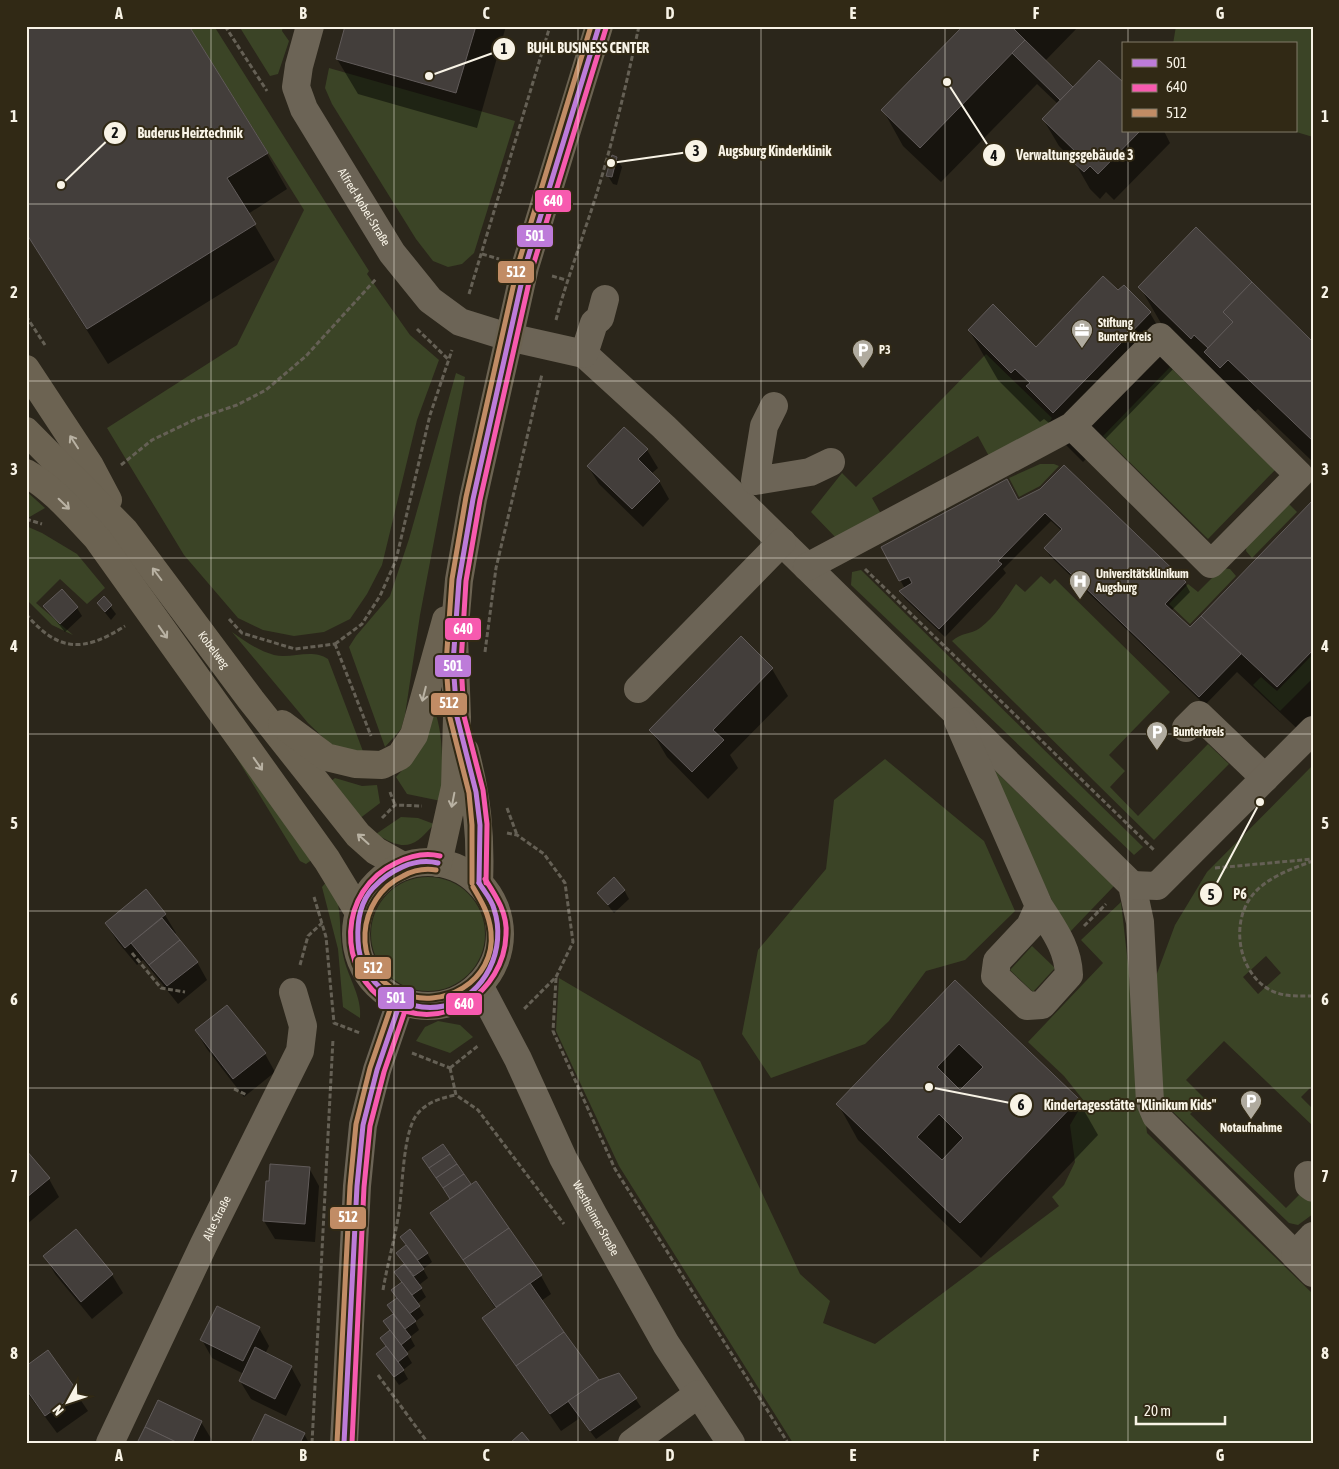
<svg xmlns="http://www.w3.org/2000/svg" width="1339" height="1469" font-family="'Asap Condensed',sans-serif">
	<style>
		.green { fill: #3b4426; fill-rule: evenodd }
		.shadow { fill: #0007 }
		.building { fill: #433e3b; stroke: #615b5a; fill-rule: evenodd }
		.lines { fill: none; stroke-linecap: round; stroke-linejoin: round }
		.path { stroke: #656055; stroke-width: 3; stroke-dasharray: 5 2.5; stroke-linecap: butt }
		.minor { stroke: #6c6456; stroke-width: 28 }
		.major { stroke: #6c6352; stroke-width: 28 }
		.bus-1-casing { stroke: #312915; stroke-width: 9 }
		.bus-2-casing { stroke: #312915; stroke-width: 9 }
		.bus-3-casing { stroke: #312915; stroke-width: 9 }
		.bus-1 { stroke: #bd7bd9; stroke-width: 5 }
		.bus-2 { stroke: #f75aaf; stroke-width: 5 }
		.bus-3 { stroke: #c18c65; stroke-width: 5 }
		.oneway { stroke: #b9b2a3 }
		.grid { fill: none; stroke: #f8f3e6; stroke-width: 1; stroke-opacity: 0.55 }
		.labels { text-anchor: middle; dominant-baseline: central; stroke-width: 4; stroke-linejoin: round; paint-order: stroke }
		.street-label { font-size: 12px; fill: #f8f3e6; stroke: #312915 }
		.poi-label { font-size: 12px; font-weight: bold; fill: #f8f3e6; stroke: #312915; text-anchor: start }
		.leader { fill: none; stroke: #f8f3e6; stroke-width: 2 }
		.callout-dot { fill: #f8f3e6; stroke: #312915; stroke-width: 2 }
		.mark-label { font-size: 15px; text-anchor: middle; font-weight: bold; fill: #111 }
		.callout-label { font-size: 14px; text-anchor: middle; font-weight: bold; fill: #f8f3e6; stroke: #312915; stroke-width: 4; stroke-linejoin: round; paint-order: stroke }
		.line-badge { stroke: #312915; stroke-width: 2 }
		.badge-label { font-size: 14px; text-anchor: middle; font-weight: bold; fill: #fff }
		.neatline { fill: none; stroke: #f8f3e6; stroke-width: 2 }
		.grid-label { font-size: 16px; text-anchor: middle; font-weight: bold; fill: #f8f3e6 }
	</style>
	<rect width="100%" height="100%" fill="#2b261b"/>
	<g class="green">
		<path d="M189,26H214L369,271L367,274L410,335L439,360L417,420L382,565L367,594L350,619L324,632L294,636L263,630L238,618L184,555L107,428L237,345L304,210Z"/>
		<path d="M239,26H283L282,31L289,41L278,74L270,76Z"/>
		<path d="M1176,26H1313V137L1293,131H1295V44H1173Z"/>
		<path d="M329,68L515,121L474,253L462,264L448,267L433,261L416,239L332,104L325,88Z"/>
		<path d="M986,354L1052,418L1042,434L991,460L978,436L872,498L881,514L839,541L811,512L842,473L856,487Z"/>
		<path d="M1170,367L1275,470L1208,539L1103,436Z"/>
		<path d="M456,373L465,377L420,615L405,715L401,729L385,747L349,647L356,636L390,596L409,539Z"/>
		<path d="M1040,464H1054L1059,466L1040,486L1019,497L1009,478Z"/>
		<path d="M26,491L45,508L26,519Z"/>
		<path d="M1287,502L1297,512L1252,558L1246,551L1247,542Z"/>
		<path d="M26,526L42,533L77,554L105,588L87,604L60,579L36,603L73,635L52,625L26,599Z"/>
		<path d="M1222,568L1230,569L1236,576L1190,624L1169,604L1188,584L1198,592Z"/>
		<path d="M861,570L1143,847L1134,855L851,585L852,572Z"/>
		<path d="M1041,576L1050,584L1055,579L1170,692L1109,755L1125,771L1110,787L1138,816L1208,744L1229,764L1154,840L952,641C962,632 970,635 980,628C995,617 1005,600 1016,584L1025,592Z"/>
		<path d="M232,632C244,641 259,651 274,655C292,659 312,648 328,659L364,754L330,744L308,723Z"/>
		<path d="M1313,654V678L1280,711L1253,685L1261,677L1277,691Z"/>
		<path d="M433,706C445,736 442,769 441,801L407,794L396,777L420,751Z"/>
		<path d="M208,711L313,859L306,864L300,861Z"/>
		<path d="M885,759L984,841L1015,911L965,960L926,971L889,1021L865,1044L771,1078L742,1034L758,950L826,869L834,800Z"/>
		<path d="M985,761L1114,886L1068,934Z"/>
		<path d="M1313,765V1085L1301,1097L1313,1109V1126L1224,1041L1186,1080L1205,1099L1190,1114L1286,1208L1302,1192L1313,1202V1214L1298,1225L1289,1223L1170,1109L1162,1096L1156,976L1175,925L1207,872ZM1266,956L1281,973L1258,994L1243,977Z"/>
		<path d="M335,778L362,786L377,785L380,803L359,819L330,782Z"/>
		<path d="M401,817L418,818L434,824C413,849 404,851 376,834Z"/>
		<circle cx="428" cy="934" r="57"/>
		<path d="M329,879C345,909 337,929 344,959C349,979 362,997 360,1018L343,1007L338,949L322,887Z"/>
		<path d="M1121,902L1147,1133L1313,1294V1443H793L619,1166L556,1031L559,978L700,1061L800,1274L830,1301L823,1323L875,1344L1059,1206L1052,1197L1064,1185L1075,1162L1070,1125L1084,1101L1064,1076L1028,1042L1103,963L1081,940Z"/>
		<path d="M1032,946L1055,968L1033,992L1010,970Z"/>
		<path d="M438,1021L460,1025L473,1037L450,1053L416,1041L425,1027Z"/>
	</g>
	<g class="shadow">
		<path d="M347,26H506L477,128L358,94L337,59Z"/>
		<path d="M965,26H1079L1045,61L1123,131H1164L1170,143L1114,200L1106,192L1100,199L1090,189L1074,161L1059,146L1043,119L1058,104L1037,84L941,182L903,146L883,110Z"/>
		<path d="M267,154L287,189L248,214L275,260L108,364L26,233Z"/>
		<path d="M616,158L622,167L617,185L613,184L608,176Z"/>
		<path d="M1140,287L1313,343V462L1258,409L1249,417L1169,337Z"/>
		<path d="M1118,292L1150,313L1179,363L1083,462L1057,436L1049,423L1044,419L1040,422L998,380L969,330L1036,349Z"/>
		<path d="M624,428L647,450L658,468L651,474L659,481L669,499L643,527L599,484L588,466Z"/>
		<path d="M1064,467L1185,583L1190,592L1171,611L1190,629L1313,502V730L1306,737L1237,672L1205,705L1050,556L1045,548L1062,531L1051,521L1003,569L1006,573L945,637L905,599L900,591L905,589L883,547L1018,501L1040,490Z"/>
		<path d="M104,598L116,614L111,620L98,604Z"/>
		<path d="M44,606L77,608L82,616L65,632Z"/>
		<path d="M741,638L772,669L788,696L730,755L738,768L708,799L667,757L651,730Z"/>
		<path d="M624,890L629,899L614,913L598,893Z"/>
		<path d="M146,891L165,915L176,933L174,935L197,962L207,980L178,1004L143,960L137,965L117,941L106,923Z"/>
		<path d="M955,982L1078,1100L1098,1135L981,1258L858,1140L838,1104Z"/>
		<path d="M227,1006L265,1054L275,1072L244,1097L207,1049L196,1031Z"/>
		<path d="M442,1145L471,1186L541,1276L551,1294L541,1301L598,1381L619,1374L641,1407L596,1439L580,1418L561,1431L483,1318L496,1309L432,1213L451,1199L429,1167Z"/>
		<path d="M26,1152L49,1179L59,1197L26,1225Z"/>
		<path d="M309,1168L319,1186L315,1242L275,1239L264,1221L270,1183Z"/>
		<path d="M76,1231L112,1275L123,1293L92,1319L55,1274L45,1256Z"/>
		<path d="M401,1237L427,1253L432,1262L423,1269L428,1278L419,1285L426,1297L417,1304L424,1315L415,1322L419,1330L410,1337L415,1346L406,1353L412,1363L403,1370L408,1379L399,1385L377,1354L386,1346L381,1338L390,1331L385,1322L394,1315L389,1306L398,1299L403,1283L395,1272L405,1265L398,1253L407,1246Z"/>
		<path d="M259,1328L269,1346L265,1354L291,1367L301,1385L286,1416L251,1399L240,1381L244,1374L212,1358L202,1340Z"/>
		<path d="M48,1352L88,1411L57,1433L26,1391V1367Z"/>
		<path d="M201,1422L212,1440L210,1443H139Z"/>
		<path d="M304,1434L309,1443H252Z"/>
	</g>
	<g class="building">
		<path d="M26,26H189L268,153L227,178L256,224L87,329L26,233Z"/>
		<path d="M345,26H476L456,93L336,59Z"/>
		<path d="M963,26H1011L1025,40L920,148L881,110Z"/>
		<path d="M1025,40L1073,87L1060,100L1012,53Z"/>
		<path d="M1099,60L1123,82V131H1140L1098,174L1090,166L1084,172L1073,162L1079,155L1042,119Z"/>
		<path d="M612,155L617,157L612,177L606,176Z"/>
		<path d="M1196,227L1252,282L1223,312L1233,322L1208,348L1194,335L1191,339L1138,287Z"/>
		<path d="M1103,276L1118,290L1124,285L1151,312L1053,413L1026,386L1030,383L1015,369L1011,373L968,330L993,304L1036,347Z"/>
		<path d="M1252,282L1313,342V441L1228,360L1220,368L1204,352L1233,322L1223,312Z"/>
		<path d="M624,427L648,449L638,459L660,481L632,509L587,466Z"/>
		<path d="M1064,465L1186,582L1165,604L1190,627L1201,616L1241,654L1199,697L1044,548L1062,529L1045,513L998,561L1002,564L939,629L899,591L912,583L909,577L899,581L881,547L1007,479L1018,500L1040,489Z"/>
		<path d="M1313,500V650L1277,687L1201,616Z"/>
		<path d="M62,589L78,607L60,624L43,606Z"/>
		<path d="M104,596L112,605L105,612L97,603Z"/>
		<path d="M741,636L773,668L713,730L724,740L692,772L649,730Z"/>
		<path d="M614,877L625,890L608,905L597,893Z"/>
		<path d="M146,889L166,914L125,948L105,923Z"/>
		<path d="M162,918L180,940L149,965L131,943Z"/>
		<path d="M180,940L198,962L167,986L149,965Z"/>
		<path d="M955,980L1079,1099L960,1223L836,1104ZM959,1044L983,1067L960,1090L937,1067ZM939,1114L963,1138L942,1160L917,1137Z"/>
		<path d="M227,1005L266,1053L233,1079L195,1030Z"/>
		<path d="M443,1144L450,1154L429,1168L422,1158Z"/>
		<path d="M26,1150L50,1178L26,1198Z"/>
		<path d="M450,1154L457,1164L436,1178L429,1168Z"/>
		<path d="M270,1164L310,1167L305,1224L263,1221L266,1181H269Z"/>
		<path d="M457,1164L464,1174L443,1188L436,1178Z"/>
		<path d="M464,1174L471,1184L450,1199L443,1188Z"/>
		<path d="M476,1181L509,1228L463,1260L430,1213Z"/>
		<path d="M509,1228L542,1275L496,1307L463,1260Z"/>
		<path d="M76,1229L113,1274L81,1302L43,1256Z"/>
		<path d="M410,1229L428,1253L418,1260L400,1237Z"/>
		<path d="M406,1245L424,1269L414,1276L396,1253Z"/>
		<path d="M404,1264L422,1288L412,1295L394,1272Z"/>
		<path d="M402,1282L420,1306L409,1314L391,1290Z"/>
		<path d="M530,1283L564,1332L516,1366L482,1318Z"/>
		<path d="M397,1298L416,1321L405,1329L387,1305Z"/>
		<path d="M217,1306L260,1327L243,1361L200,1340Z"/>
		<path d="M393,1314L411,1337L401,1345L383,1321Z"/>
		<path d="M390,1330L408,1354L398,1362L380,1338Z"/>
		<path d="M564,1332L599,1380L550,1414L516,1366Z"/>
		<path d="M386,1346L404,1370L394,1377L376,1354Z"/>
		<path d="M255,1347L292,1366L275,1399L239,1381Z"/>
		<path d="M48,1350L78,1392L45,1416L26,1389V1366Z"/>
		<path d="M619,1373L637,1398L590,1431L568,1401L599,1380Z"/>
		<path d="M158,1400L202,1421L192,1443H178L145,1427Z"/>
		<path d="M265,1414L305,1433L300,1443H251Z"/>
		<path d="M145,1427L178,1443H137Z"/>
		<path d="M522,1432L531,1443H510Z"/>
	</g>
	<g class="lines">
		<g class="path">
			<path d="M225,26L267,91"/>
			<path d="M482,254L499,259"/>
			<path d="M552,276L566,280"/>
			<path d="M469,294L550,26"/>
			<path d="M26,316L45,345"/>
			<path d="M556,320C564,289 575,260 585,229C608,163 624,95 639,26"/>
			<path d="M417,329L449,360"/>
			<path d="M121,465L152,440L196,419L237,405L266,390L306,356L376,279"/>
			<path d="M26,519L42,524"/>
			<path d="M865,569L1154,850"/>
			<path d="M26,614C59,653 84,652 125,626"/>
			<path d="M229,619L242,633L295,649L335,644"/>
			<path d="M335,644L362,624L380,596L396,560L430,415L452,350"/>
			<path d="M335,644L371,736"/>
			<path d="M485,652L496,568L542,374"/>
			<path d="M390,792L395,805"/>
			<path d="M507,808L517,835"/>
			<path d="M382,818L395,805L422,806"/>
			<path d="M507,833L517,835L544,854L565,883L573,942L556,977L523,1010"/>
			<path d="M1313,861C1291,869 1265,878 1251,897C1230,925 1239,975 1272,991C1285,997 1298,996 1313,996"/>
			<path d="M1215,868L1313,859"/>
			<path d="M314,897L326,937L334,1023L360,1033"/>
			<path d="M1084,926L1106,904"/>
			<path d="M132,953L161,988L185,992"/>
			<path d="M300,965L308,936L322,923"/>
			<path d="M556,978L553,1031L615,1169L788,1443"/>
			<path d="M412,1053L450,1068"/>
			<path d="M450,1068L479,1045"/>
			<path d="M450,1068L456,1095L478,1110L564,1224"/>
			<path d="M234,1089L247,1095"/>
			<path d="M383,1290C387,1266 394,1242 398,1218C403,1190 402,1143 414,1119C423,1103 440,1098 456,1095"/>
			<path d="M378,1375L428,1443"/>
			<path d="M312,1443L333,1039"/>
		</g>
		<g class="minor">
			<path id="s1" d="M310,26L299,66L296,87L304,109L392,253L430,300L460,322L508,337L584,354L664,427L1132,885L1140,922L1150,1102L1156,1116L1313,1273"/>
			<path d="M584,354L594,323L600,318L605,299"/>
			<path d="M774,406L764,426L755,481L810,472L831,462"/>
			<path d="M807,567L1072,426L1160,337L1299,475L1211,564L1072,426"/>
			<path d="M638,689L782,542"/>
			<path d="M958,721L1039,906L1030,926L997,961L995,976L1027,1006L1042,1005L1069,975C1068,947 1053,929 1039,906"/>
			<path d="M1186,728L1199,715L1265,778"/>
			<path d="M1132,885L1157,886L1313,730"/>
			<path id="s2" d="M479,985L518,1059L563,1158L593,1214L666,1344L731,1443"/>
			<path d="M1313,1176L1308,1175L1309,1185L1313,1188"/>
			<path d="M1295,1255L1313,1236"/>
			<path id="s3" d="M110,1443L204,1244L300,1051L303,1026L293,992"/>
			<path d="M344,1443L357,1186L363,1125L377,1070L401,1000"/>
			<path d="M632,1443L698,1394"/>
		</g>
		<g class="major">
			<path d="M26,369L90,466L108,500"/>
			<path id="s4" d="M26,431L124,530L251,700L358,835L376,851L403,866"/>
			<path d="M26,473C54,489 75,515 97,538L327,860L358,911"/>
			<path d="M282,724L326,757L355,764L382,765L400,756L414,735L446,620"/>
			<path d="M465,751C477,797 481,835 479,883"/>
			<circle cx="428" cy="934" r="72"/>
			<path d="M438,863L455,787L457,717L454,637L459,580L473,499L525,267L599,26"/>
		</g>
		<g class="bus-1-casing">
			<g id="bus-1">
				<path d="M438,863C414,857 389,871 373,888C360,902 357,923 358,941C359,983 404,1015 444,1006C486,996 507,948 494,909C492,900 484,891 479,883"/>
				<path d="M479,883L480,825L476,792L457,717L453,663L459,580L473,499L525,267L599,26"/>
				<path d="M344,1443L357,1186L363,1125L377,1070L401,1000"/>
			</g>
		</g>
		<g class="bus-2-casing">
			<g id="bus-2">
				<path d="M440,856C424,852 410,856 396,863C338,890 335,972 390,1004C442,1035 504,992 506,935C508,914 496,896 485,879"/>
				<path d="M486,883L487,824L483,790L464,716L461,663L466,581L480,500L532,269L606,28"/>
				<path d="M352,1443L364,1187L370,1126L384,1072L408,1002"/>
			</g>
		</g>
		<g class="bus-3-casing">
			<g id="bus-3">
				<path d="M436,870C424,868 414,870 403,876C357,897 349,968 399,992C442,1012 496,981 491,932C489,914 482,902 473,887"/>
				<path d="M472,883V825L469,793L450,718L446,664L452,579L466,497L518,265L591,26"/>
				<path d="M337,1443L350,1186L356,1124L370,1068L394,998"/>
			</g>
		</g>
		<use href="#bus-1" class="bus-1"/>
		<use href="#bus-2" class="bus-2"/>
		<use href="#bus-3" class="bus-3"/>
	</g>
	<defs><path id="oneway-shaft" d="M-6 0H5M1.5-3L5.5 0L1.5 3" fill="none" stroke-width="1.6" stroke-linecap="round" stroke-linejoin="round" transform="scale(1.25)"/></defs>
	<g class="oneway">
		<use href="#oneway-shaft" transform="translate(74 442) rotate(-123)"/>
		<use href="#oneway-shaft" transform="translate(64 504) rotate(44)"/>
		<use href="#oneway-shaft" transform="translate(157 574) rotate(-127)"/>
		<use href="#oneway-shaft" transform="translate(163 632) rotate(55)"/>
		<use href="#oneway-shaft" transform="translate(424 694) rotate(104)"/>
		<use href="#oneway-shaft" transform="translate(258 764) rotate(55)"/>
		<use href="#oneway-shaft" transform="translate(453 800) rotate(101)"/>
		<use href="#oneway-shaft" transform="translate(363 839) rotate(-138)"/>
	</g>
	<path class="grid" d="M211,26V1443M394,26V1443M578,26V1443M761,26V1443M945,26V1443M1128,26V44M1128,131V1443M26,204H1313M26,381H1313M26,558H1313M26,734H1313M26,911H1313M26,1088H1313M26,1265H1313"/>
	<defs>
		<g id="office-pin" transform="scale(1.125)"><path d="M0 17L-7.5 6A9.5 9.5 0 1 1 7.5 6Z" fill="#b0ab9f" stroke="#312915"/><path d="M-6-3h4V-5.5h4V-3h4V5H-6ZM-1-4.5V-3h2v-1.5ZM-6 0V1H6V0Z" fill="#fff"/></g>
		<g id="parking-pin" transform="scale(1.125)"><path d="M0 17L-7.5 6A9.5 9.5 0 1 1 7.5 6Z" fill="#b0ab9f" stroke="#312915"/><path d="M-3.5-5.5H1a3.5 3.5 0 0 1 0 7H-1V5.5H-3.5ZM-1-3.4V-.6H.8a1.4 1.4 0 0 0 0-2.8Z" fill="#fff"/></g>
		<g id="hospital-pin" transform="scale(1.125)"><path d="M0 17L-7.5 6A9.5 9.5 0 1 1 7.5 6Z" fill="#b0ab9f" stroke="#312915"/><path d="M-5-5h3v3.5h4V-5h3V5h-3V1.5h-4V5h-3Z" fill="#fff"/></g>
	</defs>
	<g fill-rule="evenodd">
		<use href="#office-pin" x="1082" y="330"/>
		<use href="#parking-pin" x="863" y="350"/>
		<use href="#hospital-pin" x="1080" y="581"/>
		<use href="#parking-pin" x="1157" y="732"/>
		<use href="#parking-pin" x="1251" y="1101"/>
	</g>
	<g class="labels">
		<g class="street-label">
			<text stroke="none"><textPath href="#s1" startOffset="201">Alfred-Nobel-Straße</textPath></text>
			<text stroke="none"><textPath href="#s4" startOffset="289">Kobelweg</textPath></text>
			<text stroke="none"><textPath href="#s3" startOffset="249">Alte Straße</textPath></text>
			<text stroke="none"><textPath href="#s2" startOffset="261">Westheimer Straße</textPath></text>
		</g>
		<g class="poi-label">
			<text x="1098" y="323">Stiftung<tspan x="1098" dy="14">Bunter Kreis</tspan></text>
			<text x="879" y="350">P3</text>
			<text x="1096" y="574">Universitätsklinikum<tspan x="1096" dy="14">Augsburg</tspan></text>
			<text x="1173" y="732">Bunterkreis</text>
			<text x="1251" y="1128" text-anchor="middle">Notaufnahme</text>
		</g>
	</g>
	<path class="leader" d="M429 76L504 49M61 185L115 133M611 163L696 151M947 82L994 155M1260 802L1211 894M929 1087L1021 1105"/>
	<g class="callout-dot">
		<circle cx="429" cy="76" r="5"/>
		<circle cx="61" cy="185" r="5"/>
		<circle cx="611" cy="163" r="5"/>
		<circle cx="947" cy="82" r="5"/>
		<circle cx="1260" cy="802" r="5"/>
		<circle cx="929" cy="1087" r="5"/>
		<circle cx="504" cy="49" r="12"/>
		<circle cx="115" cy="133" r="12"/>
		<circle cx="696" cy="151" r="12"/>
		<circle cx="994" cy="155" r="12"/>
		<circle cx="1211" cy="894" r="12"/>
		<circle cx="1021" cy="1105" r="12"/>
	</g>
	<g class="mark-label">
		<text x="504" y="54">1</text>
		<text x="115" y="138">2</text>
		<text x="696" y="156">3</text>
		<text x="994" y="161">4</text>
		<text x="1211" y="900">5</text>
		<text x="1021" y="1110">6</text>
	</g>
	<g class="callout-label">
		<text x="588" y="53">BUHL BUSINESS CENTER</text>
		<text x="190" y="138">Buderus Heiztechnik</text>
		<text x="775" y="156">Augsburg Kinderklinik</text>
		<text x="1075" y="160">Verwaltungsgebäude 3</text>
		<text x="1240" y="899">P6</text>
		<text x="1130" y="1110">Kindertagesstätte "Klinikum Kids"</text>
	</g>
	<g class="line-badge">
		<rect x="534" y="189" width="38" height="24" rx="5" fill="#f75aaf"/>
		<rect x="516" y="224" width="38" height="24" rx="5" fill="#bd7bd9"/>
		<rect x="497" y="260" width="38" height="24" rx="5" fill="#c18c65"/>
		<rect x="444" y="617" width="38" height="24" rx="5" fill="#f75aaf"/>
		<rect x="434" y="654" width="38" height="24" rx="5" fill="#bd7bd9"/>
		<rect x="430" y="692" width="38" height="24" rx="5" fill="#c18c65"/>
		<rect x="354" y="956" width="38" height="24" rx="5" fill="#c18c65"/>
		<rect x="377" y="986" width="38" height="24" rx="5" fill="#bd7bd9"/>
		<rect x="445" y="992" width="38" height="24" rx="5" fill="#f75aaf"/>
		<rect x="329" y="1206" width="38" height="24" rx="5" fill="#c18c65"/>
	</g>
	<g class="badge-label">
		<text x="553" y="206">640</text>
		<text x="535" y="241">501</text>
		<text x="516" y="277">512</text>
		<text x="463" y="634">640</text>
		<text x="453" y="671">501</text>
		<text x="449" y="708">512</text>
		<text x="373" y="973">512</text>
		<text x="396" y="1003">501</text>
		<text x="464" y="1009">640</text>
		<text x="348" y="1222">512</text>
	</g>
	<rect width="1339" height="1469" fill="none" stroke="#312915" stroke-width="55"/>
	<rect x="1122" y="42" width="175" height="90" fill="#312915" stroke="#817a69"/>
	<rect x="1132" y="59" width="25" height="8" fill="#bd7bd9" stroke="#817a69"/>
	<text x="1166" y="68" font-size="15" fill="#f8f3e6">501</text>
	<rect x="1132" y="84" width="25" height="8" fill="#f75aaf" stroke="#817a69"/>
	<text x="1166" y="92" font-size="15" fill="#f8f3e6">640</text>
	<rect x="1132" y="109" width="25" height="8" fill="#c18c65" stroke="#817a69"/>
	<text x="1166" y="118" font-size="15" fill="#f8f3e6">512</text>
	<g transform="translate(68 1402) rotate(230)" stroke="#312915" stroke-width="4" paint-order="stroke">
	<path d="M0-4L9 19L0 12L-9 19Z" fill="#f8f3e6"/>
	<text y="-8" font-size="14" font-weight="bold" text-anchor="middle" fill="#f8f3e6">N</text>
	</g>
	<path d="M1136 1416v8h89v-8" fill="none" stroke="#f8f3e6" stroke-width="2.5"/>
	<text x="1144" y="1416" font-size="15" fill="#f8f3e6" stroke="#312915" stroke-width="4" paint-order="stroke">20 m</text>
	<rect x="28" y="28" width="1284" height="1414" class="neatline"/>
	<g class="grid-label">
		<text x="119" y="19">A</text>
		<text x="303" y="19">B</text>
		<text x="486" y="19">C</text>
		<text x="670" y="19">D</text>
		<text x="853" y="19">E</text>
		<text x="1036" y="19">F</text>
		<text x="1220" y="19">G</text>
		<text x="14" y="122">1</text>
		<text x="1325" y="122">1</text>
		<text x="14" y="298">2</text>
		<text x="1325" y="298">2</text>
		<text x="14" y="475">3</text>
		<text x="1325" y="475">3</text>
		<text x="14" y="652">4</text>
		<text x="1325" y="652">4</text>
		<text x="14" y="829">5</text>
		<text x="1325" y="829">5</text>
		<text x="14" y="1005">6</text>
		<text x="1325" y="1005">6</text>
		<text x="14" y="1182">7</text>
		<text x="1325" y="1182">7</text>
		<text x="14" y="1359">8</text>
		<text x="1325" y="1359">8</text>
		<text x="119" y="1461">A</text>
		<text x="303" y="1461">B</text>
		<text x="486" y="1461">C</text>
		<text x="670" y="1461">D</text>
		<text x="853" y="1461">E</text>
		<text x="1036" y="1461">F</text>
		<text x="1220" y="1461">G</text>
	</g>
</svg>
